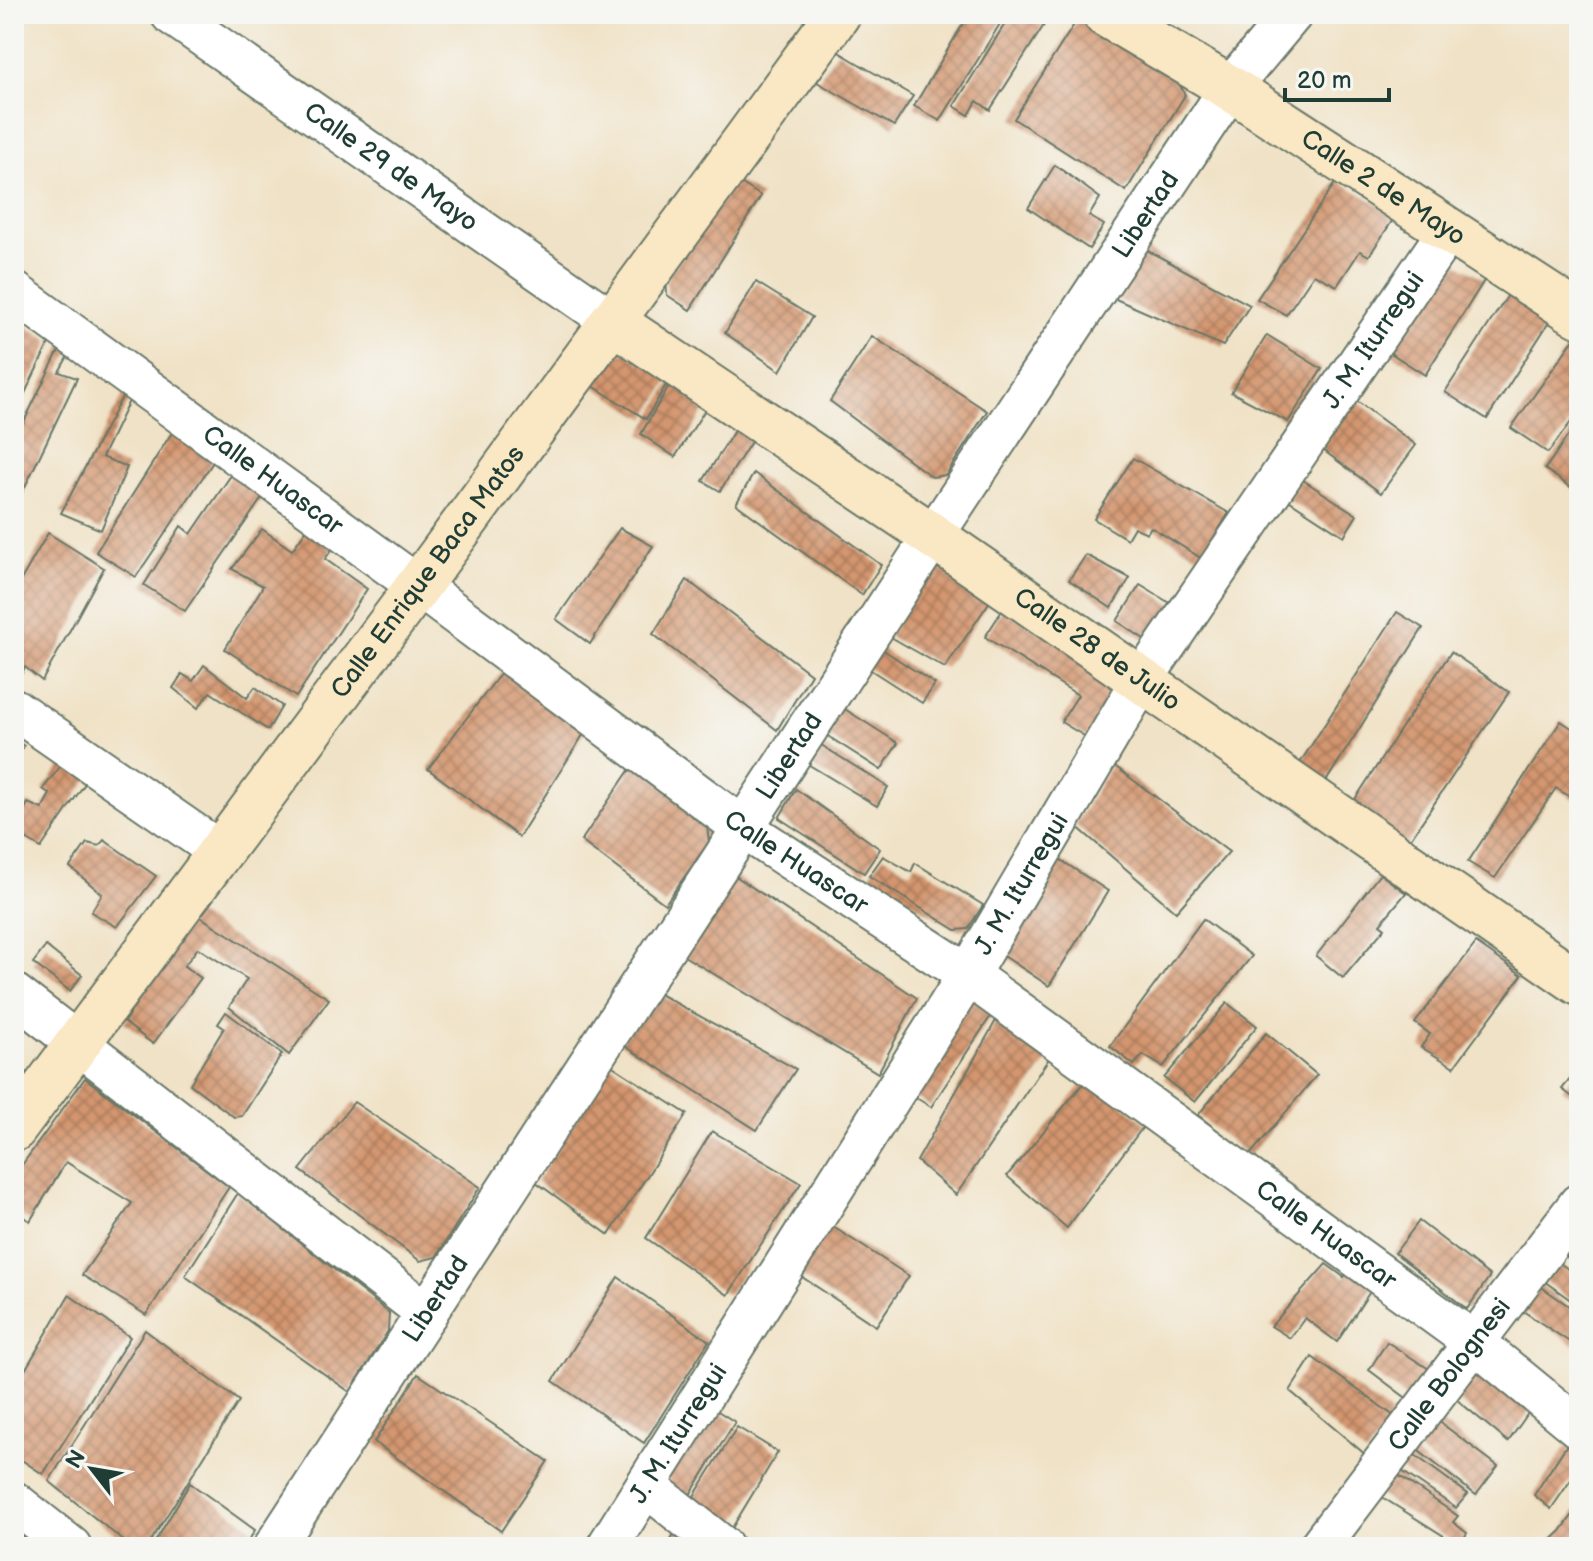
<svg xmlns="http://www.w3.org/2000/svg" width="1593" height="1561" font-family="'Balsamiq Sans',sans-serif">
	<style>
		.building { fill: url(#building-cross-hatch) }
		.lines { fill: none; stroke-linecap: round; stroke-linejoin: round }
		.street-casing { stroke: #687767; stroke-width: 44 }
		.secondary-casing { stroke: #687767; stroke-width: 48 }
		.street { stroke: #fff; stroke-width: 40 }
		.secondary { stroke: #fae7c3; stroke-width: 44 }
		.labels { text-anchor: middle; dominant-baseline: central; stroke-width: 8; stroke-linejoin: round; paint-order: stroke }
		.street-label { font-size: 26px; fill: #1f3d34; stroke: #f6f6f2 }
	</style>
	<defs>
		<pattern id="building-cross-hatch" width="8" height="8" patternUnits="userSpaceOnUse" patternTransform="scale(2)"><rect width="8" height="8" fill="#d4966f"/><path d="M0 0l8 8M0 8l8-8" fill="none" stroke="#ab7c5c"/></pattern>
	</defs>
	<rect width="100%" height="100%" fill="#f6f6f2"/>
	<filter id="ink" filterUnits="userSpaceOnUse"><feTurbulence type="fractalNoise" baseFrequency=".0125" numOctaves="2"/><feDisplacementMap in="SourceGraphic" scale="16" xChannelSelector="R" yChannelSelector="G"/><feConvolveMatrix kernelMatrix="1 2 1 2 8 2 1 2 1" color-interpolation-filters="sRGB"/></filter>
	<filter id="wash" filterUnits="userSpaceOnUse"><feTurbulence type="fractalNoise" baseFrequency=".006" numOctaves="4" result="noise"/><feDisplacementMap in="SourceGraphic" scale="32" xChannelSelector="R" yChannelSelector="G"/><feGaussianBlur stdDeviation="1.8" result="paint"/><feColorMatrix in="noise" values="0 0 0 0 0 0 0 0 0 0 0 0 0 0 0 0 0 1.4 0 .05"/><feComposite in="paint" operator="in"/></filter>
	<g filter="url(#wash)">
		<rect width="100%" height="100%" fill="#f0e2c6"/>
		<g id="blocks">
			<g class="building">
				<path d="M969,14H1006L940,121L914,106Z"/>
				<path d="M1011,14H1051L990,110L977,101L969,115L954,106Z"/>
				<path d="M1080,15L1174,73L1185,95L1126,191L1014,119Z"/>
				<path d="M837,51L913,96L894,126L817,82Z"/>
				<path d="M1055,165L1100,198L1089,216L1104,225L1089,249L1028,208Z"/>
				<path d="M736,180L761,196L690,310L667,295L666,279Z"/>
				<path d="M1337,180L1396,215L1369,256L1360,251L1337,286L1314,274L1286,315L1257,299Z"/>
				<path d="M1143,248L1250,305L1223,346L1111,297Z"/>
				<path d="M1452,260L1485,279L1425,375L1386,350Z"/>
				<path d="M756,282L812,317L780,371L725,333Z"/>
				<path d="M1508,295L1529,308L1553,316L1487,419L1445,392Z"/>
				<path d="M20,322L50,341L14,416V335Z"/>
				<path d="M1267,335L1322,369L1288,422L1231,392Z"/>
				<path d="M872,336L987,411L946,475L932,477L830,401Z"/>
				<path d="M1574,339L1579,343V411L1548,453L1511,428Z"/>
				<path d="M63,342L73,347L59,372L77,378L23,491L14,486V442Z"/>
				<path d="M625,352L669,380L646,419L593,386L611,356Z"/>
				<path d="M671,382L708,405L675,457L641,434Z"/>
				<path d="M123,395L130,399L102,457L127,467L101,530L61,513Z"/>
				<path d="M1354,399L1416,445L1381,493L1319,447Z"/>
				<path d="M1579,420V493L1545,469Z"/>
				<path d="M178,423L221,450L136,577L96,552Z"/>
				<path d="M737,426L754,437L720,491L703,481Z"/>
				<path d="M1133,458L1229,513L1201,558L1151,527L1147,533L1134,527L1127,539L1094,519Z"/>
				<path d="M236,468L268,489L185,611L144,585L181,526L191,534Z"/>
				<path d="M754,473L881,565L862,595L736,504Z"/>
				<path d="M1300,478L1357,515L1344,536L1287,499Z"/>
				<path d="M312,522L338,541L325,559L367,589L296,697L225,649L263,586L232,569L262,529L292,550Z"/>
				<path d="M620,528L653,546L590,644L556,619Z"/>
				<path d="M48,533L104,568L42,681L25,667L20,677L14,673V592Z"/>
				<path d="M1086,555L1130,578L1111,608L1069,580Z"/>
				<path d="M930,568L950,569L994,595L945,668L889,636Z"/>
				<path d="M687,580L811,674L777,730L653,634Z"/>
				<path d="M1140,585L1173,605L1150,643L1117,621Z"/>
				<path d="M1003,609L1107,672L1114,691L1086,737L1061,722L1078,695L985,637Z"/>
				<path d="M1397,612L1423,628L1325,783L1298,766Z"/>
				<path d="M876,645L935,684L922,703L863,665Z"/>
				<path d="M1451,652L1509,692L1407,844L1350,807Z"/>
				<path d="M204,665L247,698L255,687L282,706L268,730L210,692L198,708L173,688L182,674L193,681Z"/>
				<path d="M503,670L588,727L519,837L428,769Z"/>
				<path d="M840,706L898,743L881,770L823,733Z"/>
				<path d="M1561,721L1579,733V803L1556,788L1495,878L1468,862Z"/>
				<path d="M14,739L24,746L14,761Z"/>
				<path d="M818,743L888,787L877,806L806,763Z"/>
				<path d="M66,759L90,776L41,848L14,832V829L28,803L42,809L50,794L43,789Z"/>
				<path d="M637,759L705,810L709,842L665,904L581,841Z"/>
				<path d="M1112,764L1229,852L1176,912L1075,825Z"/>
				<path d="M796,789L880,849L864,873L779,818Z"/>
				<path d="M104,840L156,876L117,927L91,912L102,894L70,867L87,843L99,846Z"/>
				<path d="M883,856L911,872L915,863L983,905L968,929L956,930L869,876Z"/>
				<path d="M1056,857L1108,891L1049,986L1004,956L998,945Z"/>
				<path d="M731,873L917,998L878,1073L684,956Z"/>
				<path d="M1380,874L1406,893L1380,924L1385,928L1343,978L1316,956Z"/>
				<path d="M196,914L329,999L289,1055L229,1007L247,979L198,948L184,966L201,978L153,1044L124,1022Z"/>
				<path d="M1203,919L1252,956L1163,1067L1143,1055L1134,1065L1110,1046Z"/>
				<path d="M1476,943L1522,975L1454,1067L1421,1047L1430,1034L1415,1023Z"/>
				<path d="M46,946L82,975L70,991L33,963Z"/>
				<path d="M654,991L796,1069L757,1130L620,1043Z"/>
				<path d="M962,993L994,1011L931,1107L905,1091Z"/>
				<path d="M1227,1003L1257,1026L1195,1102L1164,1078Z"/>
				<path d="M226,1012L282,1054L242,1116L234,1117L190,1084L224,1028L218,1024Z"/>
				<path d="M999,1015L1056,1048L956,1195L917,1161Z"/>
				<path d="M1266,1033L1317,1075L1249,1156L1198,1115Z"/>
				<path d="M611,1065L687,1114L609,1235L536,1182Z"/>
				<path d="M1579,1068V1102L1562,1089Z"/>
				<path d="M1089,1076L1146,1123L1067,1228L1007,1176Z"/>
				<path d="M85,1078L229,1187L146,1315L82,1275L132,1203L66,1162L30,1221L14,1211V1176Z"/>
				<path d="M354,1102L480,1187L436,1257L420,1261L300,1170Z"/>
				<path d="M712,1131L801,1183L728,1295L646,1238Z"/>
				<path d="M238,1193L389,1313L388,1331L350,1392L185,1276Z"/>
				<path d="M824,1221L909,1276L876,1326L793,1271Z"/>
				<path d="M1419,1221L1490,1276L1467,1309L1395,1253Z"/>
				<path d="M1574,1240L1579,1243V1266L1563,1254Z"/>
				<path d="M1557,1261L1579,1277V1306L1544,1281Z"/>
				<path d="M1326,1264L1344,1277L1351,1268L1373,1287L1337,1342L1305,1318L1290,1338L1271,1326Z"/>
				<path d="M618,1277L709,1341L644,1443L553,1381Z"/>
				<path d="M1540,1286L1579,1313V1338L1574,1345L1523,1311Z"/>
				<path d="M69,1295L130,1337L43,1474L14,1455V1389Z"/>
				<path d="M145,1330L239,1401L147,1547H131L49,1481Z"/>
				<path d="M1387,1342L1429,1369L1409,1400L1369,1370Z"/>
				<path d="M1312,1357L1394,1416L1366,1455L1290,1391Z"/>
				<path d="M1472,1366L1531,1409L1508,1442L1450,1394Z"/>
				<path d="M418,1374L548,1461L501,1531L374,1442Z"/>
				<path d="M710,1406L735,1422L688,1498L670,1485L668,1476Z"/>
				<path d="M1433,1417L1498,1466L1476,1495L1411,1445Z"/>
				<path d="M737,1427L778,1452L729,1533L691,1501Z"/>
				<path d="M1568,1443L1579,1452V1468L1551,1509L1534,1495Z"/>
				<path d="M1408,1450L1468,1494L1456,1508L1396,1467Z"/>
				<path d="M1392,1471L1458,1516L1453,1522L1467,1533L1460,1546L1377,1494Z"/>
				<path d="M190,1483L255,1530L245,1547H152Z"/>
				<path d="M1579,1506V1547H1544L1561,1531Z"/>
				<path d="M679,1524L712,1547H667Z"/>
				<path d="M1348,1535L1367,1547H1338Z"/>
			</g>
		</g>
	</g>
	<g filter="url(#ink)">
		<use href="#blocks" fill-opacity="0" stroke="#687767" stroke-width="2"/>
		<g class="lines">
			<g class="street-casing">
				<g id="street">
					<path id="s1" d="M171,14L612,321"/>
					<path id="s2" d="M14,292L418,586L743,828L968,975L1475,1343L1579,1428"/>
					<path d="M14,709L219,851"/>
					<path d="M14,994L427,1313"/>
					<path d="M646,1486L723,1547"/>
					<path d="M14,1502L71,1547"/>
					<path id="s3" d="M274,1547L933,536L1230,88L1292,14"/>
					<path id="s4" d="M607,1547L968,975L1142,680L1448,231"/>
					<path id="s5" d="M1319,1547L1579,1204"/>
				</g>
			</g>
			<g class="secondary-casing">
				<g id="secondary">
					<path id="s6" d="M1105,14L1230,88L1579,315"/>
					<path id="s7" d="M612,321L933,536L1579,983"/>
					<path id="s8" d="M14,1129L418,586L838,14"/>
				</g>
			</g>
			<use href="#street" class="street"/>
			<use href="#secondary" class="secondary"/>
		</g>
	</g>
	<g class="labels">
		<g class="street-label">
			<text stroke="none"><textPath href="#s1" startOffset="268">Calle 29 de Mayo</textPath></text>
			<text stroke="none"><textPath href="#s6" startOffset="328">Calle 2 de Mayo</textPath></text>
			<text stroke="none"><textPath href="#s3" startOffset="1592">Libertad</textPath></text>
			<text stroke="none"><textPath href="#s4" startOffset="1430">J. M. Iturregui</textPath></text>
			<text stroke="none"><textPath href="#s2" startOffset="320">Calle Huascar</textPath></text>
			<text stroke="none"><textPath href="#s8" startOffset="694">Calle Enrique Baca Matos</textPath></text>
			<text stroke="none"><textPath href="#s7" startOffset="586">Calle 28 de Julio</textPath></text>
			<text stroke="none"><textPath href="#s3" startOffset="944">Libertad</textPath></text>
			<text stroke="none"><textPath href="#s2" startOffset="968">Calle Huascar</textPath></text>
			<text stroke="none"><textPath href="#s4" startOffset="782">J. M. Iturregui</textPath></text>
			<text stroke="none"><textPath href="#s2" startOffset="1616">Calle Huascar</textPath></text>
			<text stroke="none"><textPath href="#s3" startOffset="296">Libertad</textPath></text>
			<text stroke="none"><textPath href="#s5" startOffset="216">Calle Bolognesi</textPath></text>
			<text stroke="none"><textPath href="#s4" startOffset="134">J. M. Iturregui</textPath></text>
		</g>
	</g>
	<rect width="1593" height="1561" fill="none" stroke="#f6f6f2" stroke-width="48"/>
	<g transform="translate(92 1469) rotate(301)" stroke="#f6f6f2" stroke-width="6" paint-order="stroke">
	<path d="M0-6L14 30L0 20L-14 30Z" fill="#1f3d34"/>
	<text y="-12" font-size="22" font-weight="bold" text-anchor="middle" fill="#1f3d34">N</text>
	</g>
	<path d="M1285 88v12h104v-12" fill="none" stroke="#1f3d34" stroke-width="4"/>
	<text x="1297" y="88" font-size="24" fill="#1f3d34" stroke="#f6f6f2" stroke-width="6" paint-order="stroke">20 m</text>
</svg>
